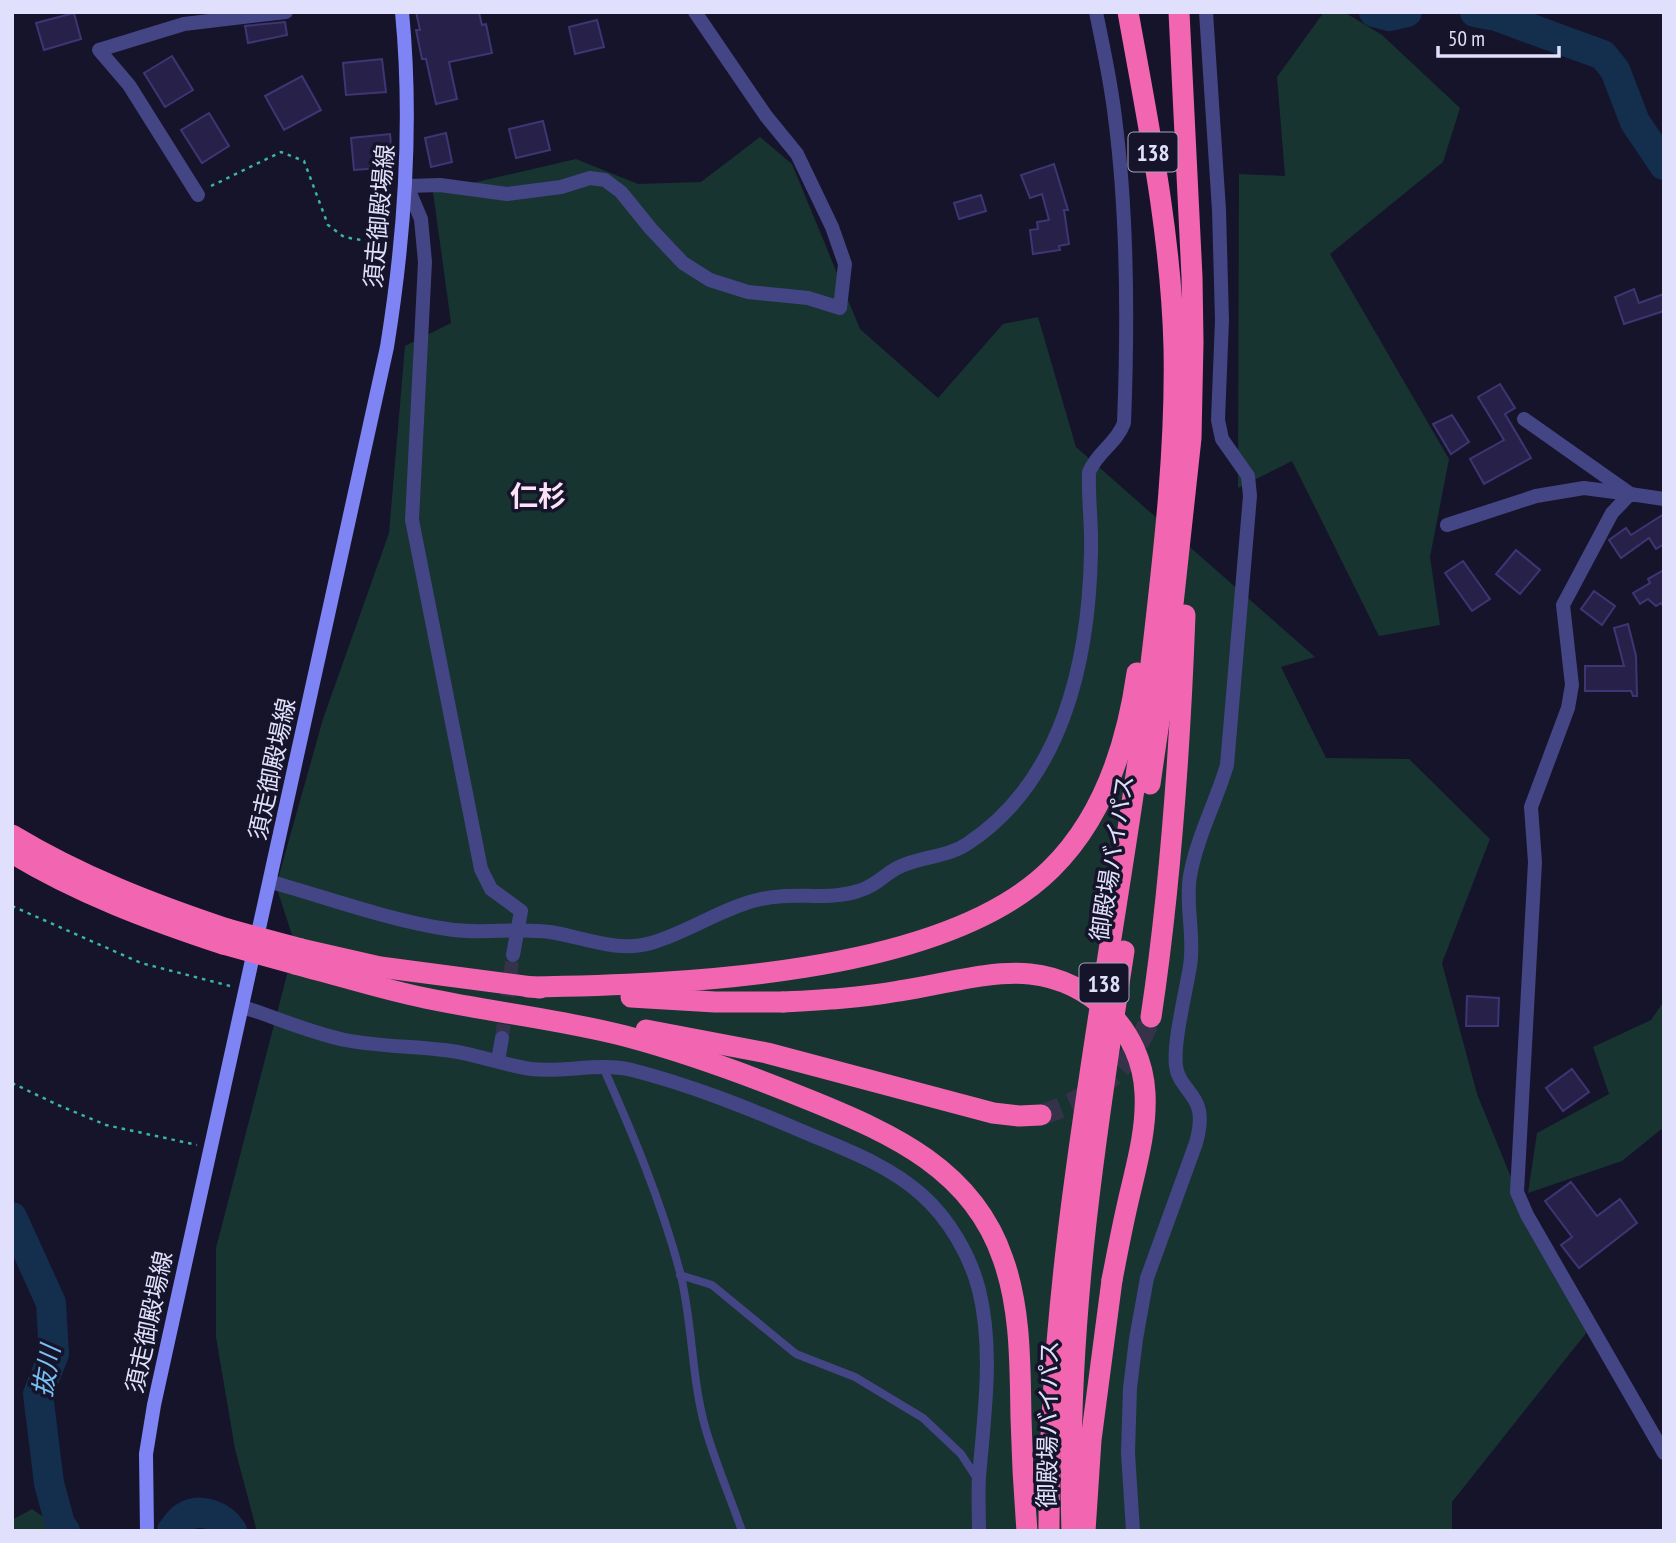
<svg xmlns="http://www.w3.org/2000/svg" width="1676" height="1543" font-family="'PT Sans Narrow','Noto Sans JP',sans-serif">
	<style>
		.green { fill: #173431 }
		.lines { fill: none; stroke-linecap: round; stroke-linejoin: round }
		.river { stroke: #142e4e; stroke-width: 30 }
		.building { fill: #27214a; stroke: #3e3674; stroke-width: 2 }
		.street-tunnel { stroke: #34334a; stroke-width: 14; stroke-dasharray: 14 7; stroke-linecap: butt }
		.highway-tunnel { stroke: #34334a; stroke-width: 21; stroke-dasharray: 21 10; stroke-linecap: butt }
		.path { stroke: #3cb4a5; stroke-width: 2.5; stroke-dasharray: 3.5 5; stroke-linecap: butt }
		.lane { stroke: #434585; stroke-width: 8 }
		.street { stroke: #434585; stroke-width: 14 }
		.secondary { stroke: #7f84f4; stroke-width: 14 }
		.highway { stroke: #f266b1; stroke-width: 21 }
		.highway-bridge { stroke: #f266b1; stroke-width: 21 }
		.labels { text-anchor: middle; dominant-baseline: central; stroke-width: 7; stroke-linejoin: round; paint-order: stroke }
		.shield { fill: #16142a; stroke: #a4a3bd; stroke-width: 2 }
		.shield-label { font-size: 23px; font-weight: bold; fill: #e1e0fc }
		.street-label { font-size: 24px; fill: #e1e0fc; stroke: #16142a }
		.water-label { font-size: 26px; font-style: italic; fill: #77c1f3; stroke: #16142a }
		.quarter-label { font-size: 28px; font-weight: bold; fill: #fce2f4; stroke: #16142a }
	</style>
	<rect width="100%" height="100%" fill="#16142a"/>
	<g class="green">
		<path d="M1324,12H1344L1382,35L1460,108L1443,162L1330,254L1449,459L1430,557L1440,625L1379,636L1292,461L1238,488L1239,174L1285,176L1277,77Z"/>
		<path d="M760,137L792,164L860,329L938,398L1003,324L1038,317L1076,447L1315,657L1281,667L1326,758L1409,759L1490,839L1442,963L1477,1094L1517,1192L1591,1327L1452,1502V1531H258L256,1528L235,1449L216,1337V1248L295,944L276,886L323,719L389,533L405,346L451,323L433,192L576,159L638,184L701,182Z"/>
		<path d="M1664,1001V1127L1622,1161L1528,1193L1537,1133L1609,1094L1593,1047L1651,1020Z"/>
		<path d="M32,1509L64,1531H12V1520Z"/>
	</g>
	<g class="lines">
		<g class="river">
			<path d="M1374,12L1389,16L1407,12"/>
			<path d="M1475,12L1496,16L1603,55L1615,70L1635,122L1664,165"/>
			<path d="M12,1217L51,1303L54,1354L38,1394L49,1483L60,1524L65,1531"/>
			<path d="M172,1531C175,1527 179,1521 183,1518C200,1506 222,1516 232,1531"/>
		</g>
	</g>
	<g class="building">
		<path d="M416,12H479L482,25L486,24L492,53L449,62L457,99L436,104L426,59H422L416,30H420Z"/>
		<path d="M74,13L81,39L44,50L36,23Z"/>
		<path d="M597,20L604,47L575,54L569,27Z"/>
		<path d="M285,22L287,35L248,43L245,26Z"/>
		<path d="M172,56L193,90L165,107L144,73Z"/>
		<path d="M382,59L386,92L346,95L343,63Z"/>
		<path d="M302,76L321,110L284,130L265,96Z"/>
		<path d="M209,113L229,146L202,163L181,130Z"/>
		<path d="M543,121L550,150L516,158L509,129Z"/>
		<path d="M446,133L452,162L431,167L425,138Z"/>
		<path d="M390,134L393,167L354,170L351,138Z"/>
		<path d="M1054,164L1068,210H1064L1069,244L1059,246L1060,250L1033,254L1030,230L1038,229L1037,222L1049,220L1042,194L1030,198L1021,175Z"/>
		<path d="M981,195L986,211L959,219L954,203Z"/>
		<path d="M1634,289L1639,303L1664,294V311L1624,324L1615,297Z"/>
		<path d="M1500,384L1515,408L1505,414L1531,458L1484,484L1470,459L1504,440L1478,397Z"/>
		<path d="M1452,415L1469,442L1451,454L1433,424Z"/>
		<path d="M1664,514V544L1656,549L1649,538L1621,558L1609,540L1626,528L1631,535Z"/>
		<path d="M1516,550L1540,570L1520,594L1496,574Z"/>
		<path d="M1463,561L1490,599L1472,611L1445,573Z"/>
		<path d="M1664,570V607L1661,603L1656,606L1648,599L1640,604L1633,593L1650,583L1648,579Z"/>
		<path d="M1594,591L1615,606L1602,625L1581,609Z"/>
		<path d="M1628,624L1636,656L1637,696H1633L1631,691H1585V666H1624L1614,628Z"/>
		<path d="M1467,996L1499,998L1498,1026H1466Z"/>
		<path d="M1572,1069L1589,1092L1563,1111L1546,1088Z"/>
		<path d="M1571,1182L1597,1216L1620,1199L1637,1223L1579,1268L1561,1245L1572,1237L1545,1201Z"/>
	</g>
	<g class="lines">
		<path class="street-tunnel" d="M502,1038L513,955"/>
		<path class="highway-tunnel" d="M1041,1115C1095,1097 1130,1071 1151,1017"/>
		<g class="path">
			<path d="M211,186L281,152L304,161L328,225L344,237L384,244"/>
			<path d="M12,906L141,963L230,986"/>
			<path d="M12,1083L58,1105L106,1125L197,1145"/>
		</g>
		<g class="lane">
			<path d="M603,1067C633,1134 661,1201 680,1272C693,1323 691,1379 706,1430C716,1464 730,1497 742,1531"/>
			<path d="M680,1275L712,1285L796,1354L855,1377L923,1418L961,1454L978,1480"/>
		</g>
		<g class="street">
			<path d="M198,195L129,85L99,50L184,24L286,12"/>
			<path d="M1524,419L1629,493"/>
			<path d="M1664,499L1630,494L1612,513L1563,605L1572,685L1568,708L1531,807L1535,862L1517,1192L1527,1215L1664,1453"/>
			<path d="M1447,525L1536,496L1584,488L1630,494"/>
			<path d="M271,882C329,898 388,920 447,929C481,935 516,927 550,932C583,937 617,953 651,943C687,933 720,909 757,900C791,891 828,901 858,891C874,887 884,875 897,868C919,856 946,858 967,844C1063,781 1089,660 1091,552C1092,525 1088,499 1089,472C1097,452 1117,443 1124,423C1128,322 1128,218 1115,118C1111,82 1103,47 1096,12"/>
			<path d="M513,955L521,911L491,889L481,869L412,520L425,262L421,219L407,186L440,185L507,194L561,187L590,178L605,180L621,192L651,229L683,263L710,280L748,292L808,298L840,308L845,264L832,227L797,154L766,116L695,12"/>
			<path d="M243,1007C277,1018 311,1033 345,1040C381,1047 417,1046 452,1051C478,1055 504,1065 531,1069C565,1073 598,1062 632,1070C691,1085 748,1108 804,1132C844,1149 889,1165 922,1195C949,1219 970,1255 979,1290C994,1351 984,1416 979,1477C978,1495 979,1513 979,1531"/>
			<path d="M498,1061L502,1038"/>
			<path d="M1133,1531L1128,1453L1130,1388L1136,1339L1147,1278L1196,1143C1199,1132 1202,1118 1198,1107C1193,1091 1178,1084 1176,1066C1173,1042 1186,992 1190,966C1195,935 1185,906 1190,876C1197,837 1216,802 1227,765L1250,496L1248,476L1222,439L1218,420L1222,320L1219,210L1206,12"/>
		</g>
		<path class="secondary" d="M147,1531L146,1454L154,1405L387,347C405,235 413,125 402,12"/>
		<g class="highway">
			<path d="M1150,784L1164,687L1191,438L1193,342L1192,277L1179,12"/>
			<path d="M12,835C80,876 152,904 227,929"/>
			<path d="M12,853C78,893 150,920 223,944"/>
			<path d="M301,949L380,967L540,988"/>
			<path d="M295,964C338,975 381,989 425,998C491,1012 559,1019 625,1036C689,1053 751,1076 812,1101C893,1134 973,1170 1003,1259C1021,1309 1020,1366 1021,1418C1022,1456 1024,1493 1027,1531"/>
			<path d="M528,987C675,985 943,976 1051,869C1103,818 1127,744 1137,673"/>
			<path d="M631,997L715,1002H783"/>
			<path d="M1151,1017C1171,884 1180,749 1185,615"/>
			<path d="M646,1030L767,1053L993,1113L1019,1116L1041,1115"/>
			<path d="M1049,1531C1048,1230 1120,936 1154,638C1165,542 1176,444 1174,347C1171,234 1148,123 1128,12"/>
			<path d="M1072,1531C1065,1336 1094,1143 1124,951"/>
			<path d="M1085,1531L1091,1440L1112,1280"/>
		</g>
		<g class="highway-bridge">
			<path d="M227,929L301,949"/>
			<path d="M223,944L295,964"/>
			<path d="M783,1002C822,1000 860,998 899,991C940,985 989,970 1030,974C1091,980 1142,1031 1145,1093C1147,1130 1136,1167 1128,1202C1122,1228 1117,1254 1112,1280"/>
		</g>
	</g>
	<g class="labels">
		<g class="shield">
			<rect x="1128.5" y="132.5" width="49" height="39" rx="5"/>
			<rect x="1079.5" y="963.5" width="49" height="39" rx="5"/>
		</g>
		<g class="shield-label">
			<text x="1153" y="152">138</text>
			<text x="1104" y="983">138</text>
		</g>
		<g class="street-label">
			<text transform="translate(379 216) rotate(-85)">須走御殿場線</text>
			<text transform="translate(272 769) rotate(-78)">須走御殿場線</text>
			<text transform="translate(1112 858) rotate(-81)">御殿場バイパス</text>
			<text transform="translate(149 1322) rotate(-78)">須走御殿場線</text>
			<text transform="translate(1048 1424) rotate(-89)">御殿場バイパス</text>
		</g>
		<g class="water-label">
			<text transform="translate(46 1371) rotate(-80)">抜川</text>
		</g>
		<g class="quarter-label">
			<text x="538" y="495">仁杉</text>
		</g>
	</g>
	<rect width="1676" height="1543" fill="none" stroke="#e1e0fc" stroke-width="28"/>
	<path d="M1438 46v10h121v-10" fill="none" stroke="#e1e0fc" stroke-width="3.5"/>
	<text x="1448" y="46" font-size="21" fill="#e1e0fc" stroke="#16142a" stroke-width="5" paint-order="stroke">50 m</text>
</svg>
